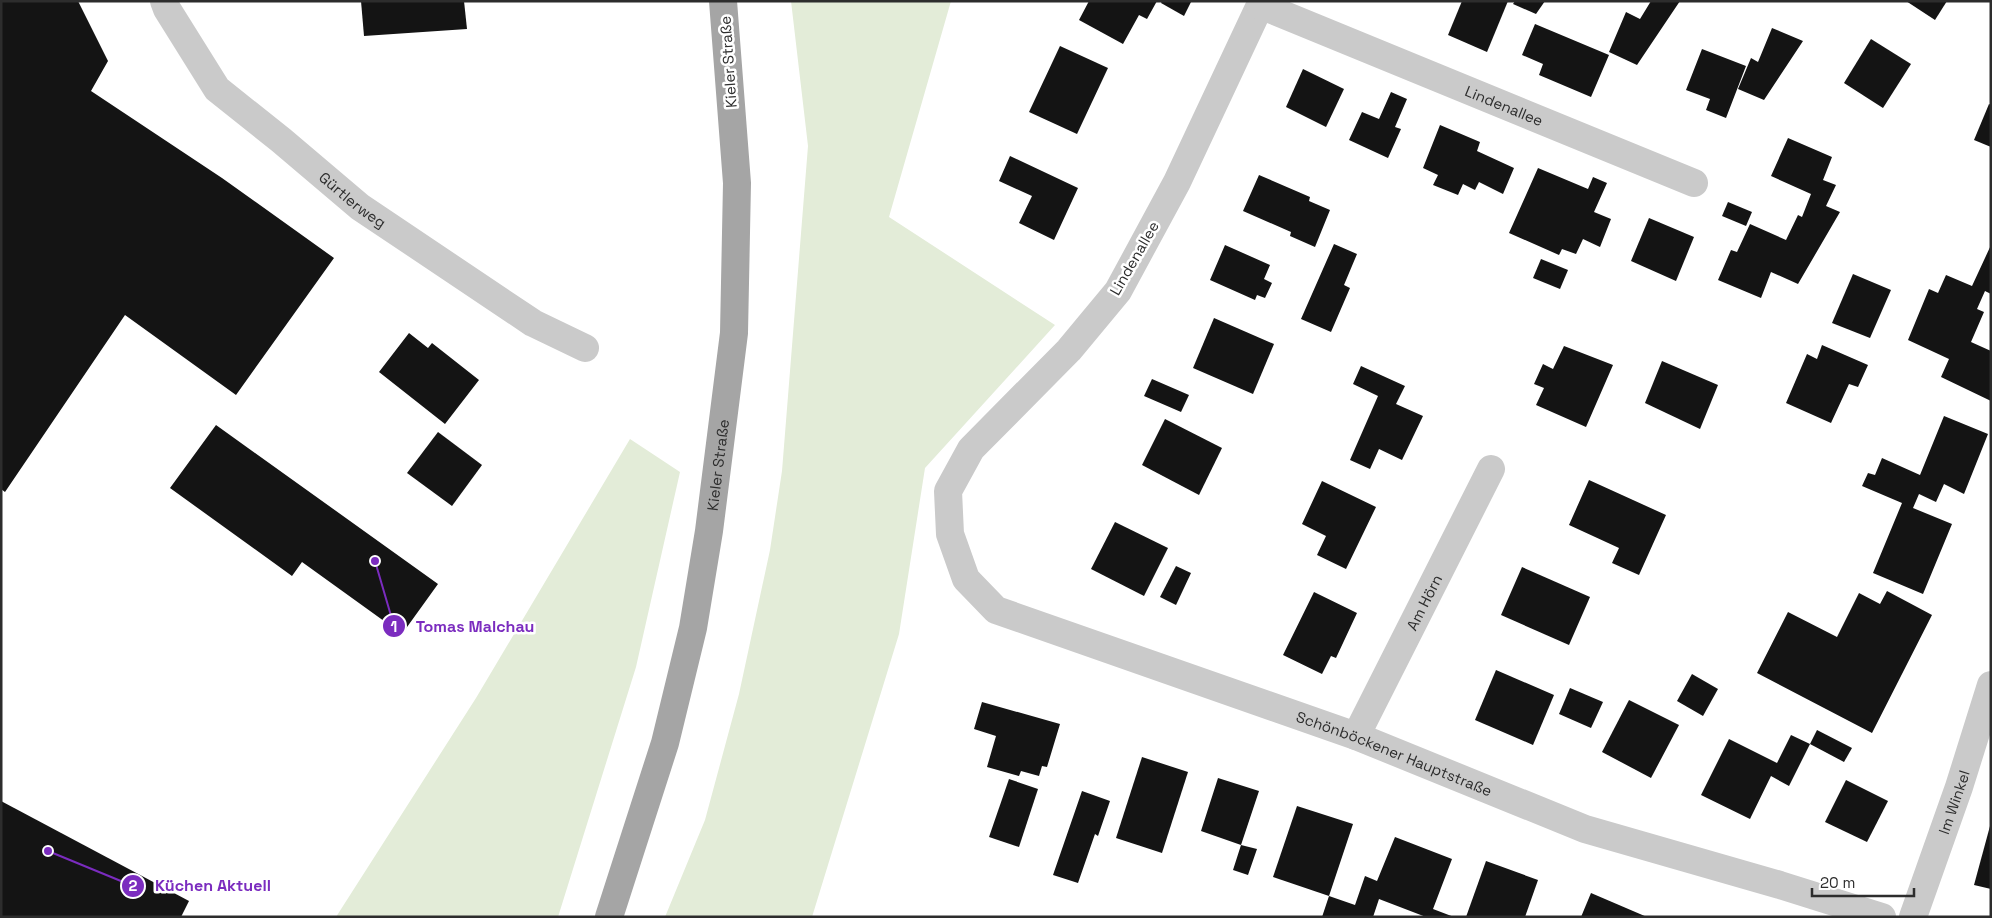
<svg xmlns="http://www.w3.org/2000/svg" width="1992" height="918" font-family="'Space Grotesk',sans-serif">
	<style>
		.green { fill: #e3ecd8 }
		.building { fill: #141414 }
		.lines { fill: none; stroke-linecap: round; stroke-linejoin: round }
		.minor { stroke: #cacaca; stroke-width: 28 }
		.major { stroke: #a5a5a5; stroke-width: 28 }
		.labels { text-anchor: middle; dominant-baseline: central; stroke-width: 5; stroke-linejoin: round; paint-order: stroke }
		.street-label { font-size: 15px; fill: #2d2d2d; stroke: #fff }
		.leader { fill: none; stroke: #7b2cbf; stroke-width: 2 }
		.callout-dot { fill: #7b2cbf; stroke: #fff; stroke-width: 2 }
		.mark-label { font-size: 15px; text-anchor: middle; font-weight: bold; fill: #fff }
		.callout-label { font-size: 16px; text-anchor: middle; font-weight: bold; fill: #7b2cbf; stroke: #fff; stroke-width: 5; stroke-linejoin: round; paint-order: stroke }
	</style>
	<rect width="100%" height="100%" fill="#fff"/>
	<g class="green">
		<path d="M791,1H951L889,217L1055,325L925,468L899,634L812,917H665L705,820L739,694L770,550L782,471L808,146Z"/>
		<path d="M630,439L680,472L636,667L558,917H336L476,698Z"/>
	</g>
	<g class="building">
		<path d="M1,1H78L108,61L91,91L222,178L334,258L236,395L125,315L5,492L1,489Z"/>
		<path d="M361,1H464L467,29L364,36Z"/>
		<path d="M1089,1H1157L1147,19L1139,15L1123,44L1079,20Z"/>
		<path d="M1162,1H1189L1191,2L1184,16L1161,3Z"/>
		<path d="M1462,1H1508L1487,52L1448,35Z"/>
		<path d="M1515,1H1545L1536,14L1513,4Z"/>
		<path d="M1651,1H1680L1637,65L1609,52L1626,12L1640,19Z"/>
		<path d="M1906,1H1947L1935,20Z"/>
		<path d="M1535,24L1609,55L1591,97L1539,75L1543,64L1522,55Z"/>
		<path d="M1772,28L1803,41L1764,100L1738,89L1751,58L1758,62Z"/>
		<path d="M1871,39L1911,64L1883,108L1844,83Z"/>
		<path d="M1060,46L1108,68L1077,134L1029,112Z"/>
		<path d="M1702,49L1746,66L1726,118L1706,110L1710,99L1686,90Z"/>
		<path d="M1303,69L1344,89L1326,127L1286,107Z"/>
		<path d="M1391,92L1407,99L1395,127L1401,129L1388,158L1349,140L1362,112L1379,119Z"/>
		<path d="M1989,104L1991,105V147L1974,140Z"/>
		<path d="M1440,125L1480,142L1477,151L1514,168L1503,194L1479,182L1475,190L1463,184L1458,195L1433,185L1438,175L1423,168Z"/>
		<path d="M1788,138L1832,157L1823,180L1836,185L1826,206L1840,212L1798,284L1771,272L1761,298L1718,280L1731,250L1737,252L1750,224L1786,240L1798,215L1802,217L1811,194L1771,176Z"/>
		<path d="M1010,156L1078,188L1054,240L1019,223L1032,196L999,181Z"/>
		<path d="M1538,168L1588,189L1593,177L1607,183L1594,212L1611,219L1600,247L1583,239L1576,254L1562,249L1559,255L1509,233Z"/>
		<path d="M1259,175L1310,197L1309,201L1330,210L1315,247L1290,236L1291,232L1243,211Z"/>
		<path d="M1728,202L1752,212L1746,226L1722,216Z"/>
		<path d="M1649,218L1694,237L1676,281L1631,261Z"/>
		<path d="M1334,244L1357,254L1344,285L1350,288L1331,332L1301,319Z"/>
		<path d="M1225,245L1270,265L1264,279L1272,283L1265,298L1257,295L1255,300L1210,280Z"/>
		<path d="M1991,245V294L1985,291L1977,309L1984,312L1971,342L1991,351V401L1941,377L1949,359L1908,340L1929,289L1938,293L1946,275L1972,286Z"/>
		<path d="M1541,259L1568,270L1560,289L1533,278Z"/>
		<path d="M1853,274L1891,290L1870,338L1832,323Z"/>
		<path d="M1214,318L1274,344L1253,394L1193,368Z"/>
		<path d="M409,333L428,348L432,343L479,380L445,424L379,372Z"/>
		<path d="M1822,345L1868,365L1858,387L1849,384L1831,423L1786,403L1807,354L1817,359Z"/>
		<path d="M1564,346L1613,365L1586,427L1536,405L1544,388L1534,384L1543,364L1553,369Z"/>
		<path d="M1662,361L1718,385L1700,429L1645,403Z"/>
		<path d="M1361,366L1405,386L1396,404L1423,416L1402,460L1379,449L1370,469L1350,460L1378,396L1353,384Z"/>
		<path d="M1152,379L1189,395L1181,412L1144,396Z"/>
		<path d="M1944,416L1988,434L1964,494L1944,484L1936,502L1919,494L1913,508L1952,524L1923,594L1873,573L1902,503L1862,486L1868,473L1875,475L1882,458L1920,475Z"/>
		<path d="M1165,419L1222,448L1199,495L1142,465Z"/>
		<path d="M216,425L438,584L402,634L302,562L292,576L170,488Z"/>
		<path d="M438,432L482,465L452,506L407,473Z"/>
		<path d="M1589,480L1666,515L1639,575L1612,563L1619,548L1569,525Z"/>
		<path d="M1322,481L1376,507L1346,569L1317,555L1326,536L1302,524Z"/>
		<path d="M1115,522L1168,548L1144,596L1091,569Z"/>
		<path d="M1176,566L1191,573L1176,605L1160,597Z"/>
		<path d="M1522,567L1590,597L1569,645L1501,615Z"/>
		<path d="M1887,591L1932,615L1872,733L1757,673L1788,612L1837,637L1859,593L1880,604Z"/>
		<path d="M1314,592L1357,613L1336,658L1331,656L1322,674L1283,655Z"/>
		<path d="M1496,670L1554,695L1533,745L1475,720Z"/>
		<path d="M1692,674L1718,689L1703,716L1677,701Z"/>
		<path d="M1570,688L1603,702L1591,728L1559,714Z"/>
		<path d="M1629,700L1679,725L1651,778L1602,752Z"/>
		<path d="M982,702L1060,724L1047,767L1042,766L1039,776L1021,771L1019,776L987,767L996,736L974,729Z"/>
		<path d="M1817,730L1852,748L1844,762L1810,744Z"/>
		<path d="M1791,735L1810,744L1789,786L1771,776L1750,819L1701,795L1729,739L1777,763Z"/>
		<path d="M1142,757L1188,772L1162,853L1116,838Z"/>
		<path d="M1218,778L1259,791L1241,845L1257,849L1248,875L1233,870L1241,845L1201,831Z"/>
		<path d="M1009,779L1038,789L1019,847L989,837Z"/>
		<path d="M1846,780L1888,801L1867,842L1825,822Z"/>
		<path d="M1082,791L1110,801L1098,836L1095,834L1078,883L1053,875Z"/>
		<path d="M1,801L189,901L181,917H1Z"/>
		<path d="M1297,806L1353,824L1329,896L1273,877Z"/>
		<path d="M1990,826H1991V889L1974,885Z"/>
		<path d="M1395,837L1452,859L1433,909L1454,917H1426L1379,899L1373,917H1322L1329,896L1355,905L1365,876L1377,881Z"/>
		<path d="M1486,861L1538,880L1525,917H1466Z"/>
		<path d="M1591,893L1647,917H1581Z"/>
	</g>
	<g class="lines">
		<g class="minor">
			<path id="s1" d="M164,1L167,9L217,89L281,140L360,207L533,323L585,348"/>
			<path id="s2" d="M1262,1L1177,182L1118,291L1069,350L971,449L948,491L950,534L966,579L996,610L1356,736L1585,829L1780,885L1882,917"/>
			<path id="s3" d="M1260,5L1694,183"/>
			<path id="s4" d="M1356,736L1491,469"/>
			<path id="s5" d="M1913,917L1959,787L1991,685"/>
		</g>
		<path class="major" id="s6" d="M609,917L665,743L693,628L709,531L734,333L737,183L723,1"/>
	</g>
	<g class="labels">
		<g class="street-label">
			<text transform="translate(728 62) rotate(-94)">Kieler Straße</text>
			<text stroke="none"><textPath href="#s3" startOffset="264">Lindenallee</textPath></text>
			<text stroke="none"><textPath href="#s1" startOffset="278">Gürtlerweg</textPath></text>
			<text transform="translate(1134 258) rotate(-60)">Lindenallee</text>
			<text stroke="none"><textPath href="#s6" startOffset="466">Kieler Straße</textPath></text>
			<text stroke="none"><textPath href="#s4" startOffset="150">Am Hörn</textPath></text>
			<text stroke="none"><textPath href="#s2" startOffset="1145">Schönböckener Hauptstraße</textPath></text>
			<text stroke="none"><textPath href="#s5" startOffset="122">Im Winkel</textPath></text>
		</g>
	</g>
	<path class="leader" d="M375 561L394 626M48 851L133 886"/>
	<g class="callout-dot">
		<circle cx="375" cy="561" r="5"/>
		<circle cx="48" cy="851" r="5"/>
		<circle cx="394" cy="626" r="12"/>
		<circle cx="133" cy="886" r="12"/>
	</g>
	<g class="mark-label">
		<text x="394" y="632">1</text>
		<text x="133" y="891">2</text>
	</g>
	<g class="callout-label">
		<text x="475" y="632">Tomas Malchau</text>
		<text x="213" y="891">Küchen Aktuell</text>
	</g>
	<rect width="1992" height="918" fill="none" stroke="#2d2d2d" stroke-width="5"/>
	<path d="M1812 888v8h102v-8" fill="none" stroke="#2d2d2d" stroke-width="2.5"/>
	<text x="1820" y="888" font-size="15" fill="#2d2d2d" stroke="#ffffff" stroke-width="4" paint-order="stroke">20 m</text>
</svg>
